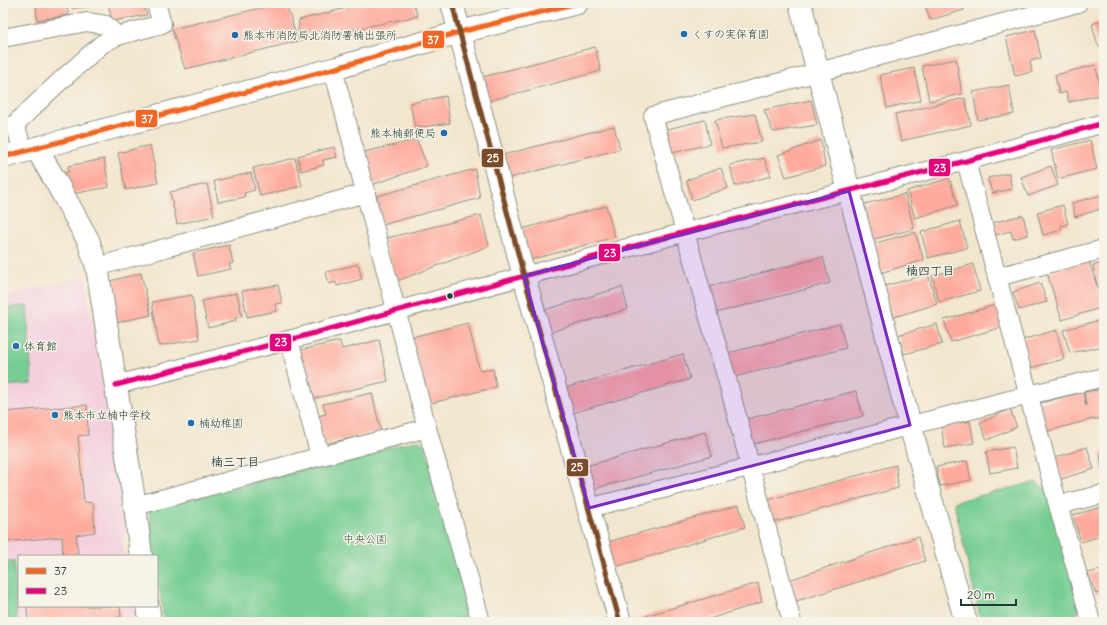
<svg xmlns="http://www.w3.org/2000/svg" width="1107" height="625" font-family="Delius,'Klee One',sans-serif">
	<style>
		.built { fill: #f4cfde }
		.green { fill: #77ce93; stroke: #4b8664 }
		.building { fill: #feab9d }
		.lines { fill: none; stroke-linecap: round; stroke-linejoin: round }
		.street-casing { stroke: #899282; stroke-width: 20 }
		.secondary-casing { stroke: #899282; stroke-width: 24 }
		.street { stroke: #fff; stroke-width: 18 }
		.secondary { stroke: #fff; stroke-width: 22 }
		.bus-1-casing { stroke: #f7f3e8; stroke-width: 8 }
		.bus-2-casing { stroke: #f7f3e8; stroke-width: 8 }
		.bus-3-casing { stroke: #f7f3e8; stroke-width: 8 }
		.bus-1 { stroke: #f26522; stroke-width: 5 }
		.bus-2 { stroke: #e5007d; stroke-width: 5 }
		.bus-3 { stroke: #7a4b2a; stroke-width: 5 }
		.marked { fill: #7b2cbf; fill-opacity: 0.2; stroke: #7b2cbf; stroke-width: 3; stroke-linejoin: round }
		.poi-dot { fill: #1f6fb2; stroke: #f7f3e8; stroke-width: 1.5 }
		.bus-dot { fill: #1f3d34; stroke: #f7f3e8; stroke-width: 1.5 }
		.labels { text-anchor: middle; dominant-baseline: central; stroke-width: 3; stroke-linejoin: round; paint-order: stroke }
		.poi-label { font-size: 11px; fill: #1f3d34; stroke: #f7f3e8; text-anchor: start }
		.park-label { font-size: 11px; fill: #315a47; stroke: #f7f3e8 }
		.neighbourhood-label { font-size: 12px; font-weight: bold; fill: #1f3d34; stroke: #f7f3e8 }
		.line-badge { stroke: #f7f3e8; stroke-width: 1.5 }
		.badge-label { font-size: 11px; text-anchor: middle; font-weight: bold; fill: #fff }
	</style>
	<rect width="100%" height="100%" fill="#f7f3e8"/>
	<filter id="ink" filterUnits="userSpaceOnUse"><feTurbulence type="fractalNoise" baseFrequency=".025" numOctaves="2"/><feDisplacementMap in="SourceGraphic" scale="8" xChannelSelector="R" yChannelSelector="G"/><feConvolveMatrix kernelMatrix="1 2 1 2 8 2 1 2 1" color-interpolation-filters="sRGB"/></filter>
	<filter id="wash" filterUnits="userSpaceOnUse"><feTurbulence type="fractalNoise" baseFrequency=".012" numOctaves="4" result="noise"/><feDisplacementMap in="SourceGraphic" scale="16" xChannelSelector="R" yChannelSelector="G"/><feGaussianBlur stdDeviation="0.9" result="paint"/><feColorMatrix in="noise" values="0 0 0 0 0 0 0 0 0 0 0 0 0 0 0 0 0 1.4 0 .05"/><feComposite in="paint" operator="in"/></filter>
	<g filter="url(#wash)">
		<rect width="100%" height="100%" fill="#f3e6cf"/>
		<path class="built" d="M85,277L128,533L122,539L123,553L132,556H19V606H136L138,622H3V297Z"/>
		<g class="green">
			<path d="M27,306L32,384L3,386V308Z"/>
			<path d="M418,440L425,445L473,622H164L157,570V556H155L149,510Z"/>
			<path d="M1036,482L1051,493L1079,607L1076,616L1055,622H981L954,502Z"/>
			<path d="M3,561H14L17,622H3Z"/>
		</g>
		<g id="blocks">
			<g class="building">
				<path d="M36,3H65L69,15L37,20Z"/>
				<path d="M71,3H101L102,6L72,8Z"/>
				<path d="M108,3H143L147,15L112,21Z"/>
				<path d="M282,3H286L298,41L299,20L366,3H413L418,16L298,41L185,69L172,29Z"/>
				<path d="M925,3H962L964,10L930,20Z"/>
				<path d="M969,3H984L971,7Z"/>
				<path d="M1104,20V44L1098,46L1092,24Z"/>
				<path d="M1035,30L1041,58L1030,61L1032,72L1015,76L1006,37Z"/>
				<path d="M595,47L601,71L488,101L482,77Z"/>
				<path d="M956,59L962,94L929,101L922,66Z"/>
				<path d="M1095,65L1103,94L1069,102L1066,92L1059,94L1055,75Z"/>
				<path d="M914,68L921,100L887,108L880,75Z"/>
				<path d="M1009,85L1014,114L978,120L973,92Z"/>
				<path d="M446,96L450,123L415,128L410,103Z"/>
				<path d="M965,98L971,125L901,141L895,114Z"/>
				<path d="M811,100L817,125L773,132L764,110Z"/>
				<path d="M755,114L762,142L722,148L715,120Z"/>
				<path d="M705,120L710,144L672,153L667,129Z"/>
				<path d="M614,126L620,149L509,178L503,155Z"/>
				<path d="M417,140L427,166L368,186L359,153Z"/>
				<path d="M821,140L825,166L786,177L778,155Z"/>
				<path d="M1090,140L1097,169L1058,179L1051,150Z"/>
				<path d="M150,145L158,183L126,190L118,153Z"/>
				<path d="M334,147L337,157L323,160L324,165L301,171L298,156Z"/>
				<path d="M1104,154V167L1100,155Z"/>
				<path d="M295,158L302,186L260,196L253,168Z"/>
				<path d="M764,158L771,176L735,186L730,165Z"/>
				<path d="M104,159L109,187L66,195L62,173L69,172L68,166Z"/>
				<path d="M1051,166L1058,185L1028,196L1021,177Z"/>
				<path d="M721,168L728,188L692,200L687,180Z"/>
				<path d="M475,169L480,198L382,225L377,196Z"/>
				<path d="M251,173L255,190L244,193L245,197L218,202L214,181Z"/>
				<path d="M1009,173L1012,189L992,193L988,178Z"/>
				<path d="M949,178L958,205L915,218L907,191Z"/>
				<path d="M207,184L214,216L177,224L170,192Z"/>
				<path d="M905,194L914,229L870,240L861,205Z"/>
				<path d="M1102,195L1104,201V208L1075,217L1072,203Z"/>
				<path d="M1063,205L1068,224L1061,226L1062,230L1043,235L1037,212Z"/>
				<path d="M606,206L615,237L526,261L518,230Z"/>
				<path d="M481,215L489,246L397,281L383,239Z"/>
				<path d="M1023,215L1028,235L1013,239L1011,231L995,235L992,223Z"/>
				<path d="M960,221L967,248L928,258L921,232Z"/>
				<path d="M915,232L924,260L880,273L872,244Z"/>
				<path d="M229,245L233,263L229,264L231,269L198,276L193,253Z"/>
				<path d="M823,257L830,283L708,315L701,289Z"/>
				<path d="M1089,261L1097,286L1093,265L1104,263V287L1098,288L1103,307L1062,320L1047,273Z"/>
				<path d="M358,264L362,279L337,286L336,282L329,284L326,272Z"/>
				<path d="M973,264L980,291L939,302L932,276Z"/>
				<path d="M141,273L151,315L115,323L106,282Z"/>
				<path d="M928,274L937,304L894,317L885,286Z"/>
				<path d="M1040,283L1047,302L1019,310L1013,292Z"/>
				<path d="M278,285L282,303L275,304L277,311L247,317L242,291Z"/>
				<path d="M622,287L628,309L547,333L541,311Z"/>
				<path d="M237,293L242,316L235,318L236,321L208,328L202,301Z"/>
				<path d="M192,295L199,339L159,346L152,302Z"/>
				<path d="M999,304L1006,326L951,342L944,320Z"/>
				<path d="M1104,319V346L1070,353L1063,330Z"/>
				<path d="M468,323L480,371L493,369L496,387L428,404L412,337Z"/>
				<path d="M840,324L846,348L727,379L721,355Z"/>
				<path d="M937,324L942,344L904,354L898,335Z"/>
				<path d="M1056,330L1064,359L1030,368L1022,340Z"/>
				<path d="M379,340L388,381L308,400L296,351L340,341L342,349Z"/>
				<path d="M683,354L690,379L569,414L561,389Z"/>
				<path d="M1104,389V418L1089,420L1048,431L1040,403L1083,392L1086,406L1084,392Z"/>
				<path d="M856,391L863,416L749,445L743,420Z"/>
				<path d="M372,393L381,432L318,445L312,418L326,414L323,404Z"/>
				<path d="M87,405L88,435L78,436L84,502L93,503L95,532L76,535L78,556H63L62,537L3,542V412Z"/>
				<path d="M1010,409L1017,427L987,440L980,423Z"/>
				<path d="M970,421L974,443L945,448L941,426Z"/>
				<path d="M705,432L712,456L590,490L583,467Z"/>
				<path d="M1013,447L1017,468L990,473L986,452Z"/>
				<path d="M1087,447L1094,469L1055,481L1048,460Z"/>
				<path d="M1104,451V468L1102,469L1100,452Z"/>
				<path d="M967,461L971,480L940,486L936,467Z"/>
				<path d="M896,465L898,488L772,523L764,501Z"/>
				<path d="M739,505L745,527L612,568L604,543Z"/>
				<path d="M1103,507L1104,510V535L1081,542L1073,515Z"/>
				<path d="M918,537L925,561L787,604L786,581Z"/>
				<path d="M1104,569V592L1096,594L1088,573Z"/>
				<path d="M758,583L762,602L700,622H625Z"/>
				<path d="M27,606H120L121,617L58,622H28Z"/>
			</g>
		</g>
	</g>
	<g filter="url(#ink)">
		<use href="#blocks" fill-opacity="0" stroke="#899282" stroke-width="1"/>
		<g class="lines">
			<g class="street-casing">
				<g id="street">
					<path d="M3,38L87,22L106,25L117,36"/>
					<path d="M333,69L427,428L481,622"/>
					<path d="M23,151L15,124L58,83L102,44L117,36L162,24L156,3"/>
					<path d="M966,161L1058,505L1091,622"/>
					<path d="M97,267L121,260L366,193"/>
					<path d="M997,277L1104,249"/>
					<path d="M289,340L320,456"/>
					<path d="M116,385L289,340L686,232L966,161L1104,123"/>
					<path d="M1058,505L1104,494"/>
					<path d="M135,506L427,428"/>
					<path d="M589,508L1029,395L1104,377"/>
					<path d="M792,622L727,379L708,315L653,116L1078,3"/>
				</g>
			</g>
			<g class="secondary-casing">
				<g id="secondary">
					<path d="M452,3L524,276L620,622"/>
					<path d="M800,3L910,425L966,622"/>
					<path d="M36,148L55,180L88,240L97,267L135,506L141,556"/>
					<path d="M3,157L333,69L460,32L577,3"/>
					<path d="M148,606L150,622"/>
				</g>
			</g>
			<use href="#street" class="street"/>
			<use href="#secondary" class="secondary"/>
			<g class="bus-1-casing">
				<path id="bus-1" d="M3,157L333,69L460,32L577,3"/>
			</g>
			<g class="bus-2-casing">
				<path id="bus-2" d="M116,385L289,340L686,232L966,161L1104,123"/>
			</g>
			<g class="bus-3-casing">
				<path id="bus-3" d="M452,3L524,276L620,622"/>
			</g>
			<use href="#bus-1" class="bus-1"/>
			<use href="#bus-2" class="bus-2"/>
			<use href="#bus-3" class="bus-3"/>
		</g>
	</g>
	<path class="marked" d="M849,191L910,425L589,508L524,276Z"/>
	<g class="poi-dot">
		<circle cx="684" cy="34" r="4"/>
		<circle cx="235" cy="35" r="4"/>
		<circle cx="444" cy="133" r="4"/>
		<circle cx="16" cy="346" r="4"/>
		<circle cx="55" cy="415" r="4"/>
		<circle cx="191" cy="423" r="4"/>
	</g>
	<circle class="bus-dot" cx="450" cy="296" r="3.5"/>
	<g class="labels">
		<g class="poi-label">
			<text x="692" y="34">くすの実保育園</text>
			<text x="243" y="35">熊本市消防局北消防署楠出張所</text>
			<text x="436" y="133" text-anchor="end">熊本楠郵便局</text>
			<text x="24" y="346">体育館</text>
			<text x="63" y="415">熊本市立楠中学校</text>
			<text x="199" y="423">楠幼稚園</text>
		</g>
		<g class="park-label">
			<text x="365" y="539">中央公園</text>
		</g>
		<g class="neighbourhood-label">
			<text x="930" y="270">楠四丁目</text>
			<text x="235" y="461">楠三丁目</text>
		</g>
	</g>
	<g class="line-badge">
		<rect x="422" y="30" width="23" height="19" rx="4" fill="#f26522"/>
		<rect x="135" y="109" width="23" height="19" rx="4" fill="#f26522"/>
		<rect x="481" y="148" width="23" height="20" rx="4" fill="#7a4b2a"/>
		<rect x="928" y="158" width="23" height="19" rx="4" fill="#e5007d"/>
		<rect x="598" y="243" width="23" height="19" rx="4" fill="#e5007d"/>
		<rect x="269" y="333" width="23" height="19" rx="4" fill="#e5007d"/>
		<rect x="566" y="458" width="23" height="19" rx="4" fill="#7a4b2a"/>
	</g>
	<g class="badge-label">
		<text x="433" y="44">37</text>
		<text x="147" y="123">37</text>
		<text x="493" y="162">25</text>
		<text x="940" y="172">23</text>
		<text x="610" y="257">23</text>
		<text x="281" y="346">23</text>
		<text x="577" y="471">25</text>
	</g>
	<rect width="1107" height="625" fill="none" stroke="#f7f3e8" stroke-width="16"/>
	<rect x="18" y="555" width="140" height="52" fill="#f7f3e8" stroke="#a1aaa0"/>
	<rect x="26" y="568" width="20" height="6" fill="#f26522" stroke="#a1aaa0"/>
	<text x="54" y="575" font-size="12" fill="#1f3d34">37</text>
	<rect x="26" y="588" width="20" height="6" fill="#e5007d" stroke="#a1aaa0"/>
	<text x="54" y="595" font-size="12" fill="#1f3d34">23</text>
	<path d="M961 599v6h55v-6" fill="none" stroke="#1f3d34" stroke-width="2"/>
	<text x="967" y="599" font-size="12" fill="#1f3d34" stroke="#f7f3e8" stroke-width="3" paint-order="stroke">20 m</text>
</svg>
